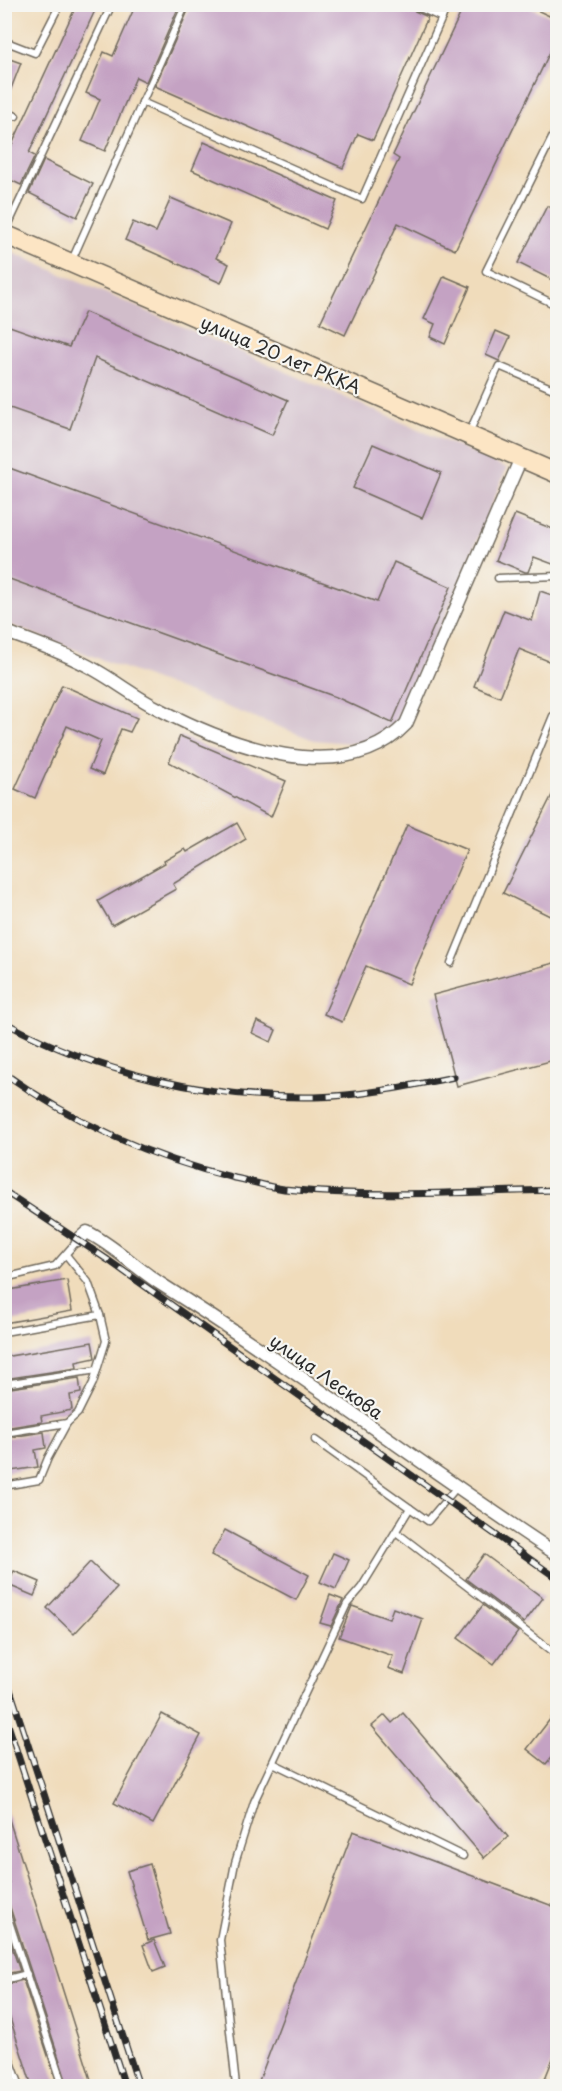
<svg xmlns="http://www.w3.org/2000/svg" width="562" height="2091" font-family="'Playpen Sans',sans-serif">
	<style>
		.industrial { fill: #d1bdca }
		.building { fill: #c4a2c3 }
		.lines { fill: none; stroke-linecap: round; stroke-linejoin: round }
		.lane-casing { stroke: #70695d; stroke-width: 9 }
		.street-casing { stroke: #70695d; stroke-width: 15 }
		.secondary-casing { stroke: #70695d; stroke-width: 21 }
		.lane { stroke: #fff; stroke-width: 6 }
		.street { stroke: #fff; stroke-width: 12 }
		.secondary { stroke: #fce5c4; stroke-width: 18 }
		.rail-casing { stroke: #2b2b2b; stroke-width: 7 }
		.rail { stroke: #f6f6f2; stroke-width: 4.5; stroke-dasharray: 14; stroke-linecap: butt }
		.labels { text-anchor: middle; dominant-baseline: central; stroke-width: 4.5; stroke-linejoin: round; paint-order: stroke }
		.street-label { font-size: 18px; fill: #2b2b2b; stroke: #f6f6f2 }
	</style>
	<rect width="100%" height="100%" fill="#f6f6f2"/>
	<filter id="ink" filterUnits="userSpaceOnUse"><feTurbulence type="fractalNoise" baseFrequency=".0167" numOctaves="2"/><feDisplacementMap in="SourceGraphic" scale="12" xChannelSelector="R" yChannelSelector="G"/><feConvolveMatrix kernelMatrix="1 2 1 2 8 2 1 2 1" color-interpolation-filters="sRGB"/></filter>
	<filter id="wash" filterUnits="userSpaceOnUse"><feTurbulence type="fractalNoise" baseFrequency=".008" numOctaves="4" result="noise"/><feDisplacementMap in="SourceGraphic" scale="24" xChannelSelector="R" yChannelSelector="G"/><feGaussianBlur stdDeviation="1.35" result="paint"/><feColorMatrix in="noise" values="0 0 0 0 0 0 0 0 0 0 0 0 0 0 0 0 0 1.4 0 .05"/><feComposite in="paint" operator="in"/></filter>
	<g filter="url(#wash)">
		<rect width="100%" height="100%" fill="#f0dcbb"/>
		<path class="industrial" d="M4,249L507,468L403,718L391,733L362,744L314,740L5,623Z"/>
		<g id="blocks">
			<g class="building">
				<path d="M77,4H98L29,153L35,156L21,185L4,177V162Z"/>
				<path d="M136,4H180L146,82L136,77L105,151L82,141L100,99L86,93L104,52L113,56Z"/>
				<path d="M191,4H407L410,9L428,17L373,140L358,134L343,168L155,86Z"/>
				<path d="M465,4H524L558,20V35L455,250L398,223L345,335L320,323L399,159L393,155Z"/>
				<path d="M4,57L21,63L5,104H4Z"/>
				<path d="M204,142L337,201L325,229L192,170Z"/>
				<path d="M44,160L93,184L77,217L29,193Z"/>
				<path d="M171,198L231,224L216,258L229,264L221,283L125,240L133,222L156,232Z"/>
				<path d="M547,206L558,211V283L518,263Z"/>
				<path d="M444,276L470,287L445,344L430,337L435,324L424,319Z"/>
				<path d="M85,312L288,400L272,435L95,358L70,429L4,406V324L69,347Z"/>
				<path d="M496,331L510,337L499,361L486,355Z"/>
				<path d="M373,444L441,473L422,518L353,488Z"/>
				<path d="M4,466L377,602L394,562L451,587L392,723L336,697L4,577Z"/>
				<path d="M515,514L558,531V566L534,557L528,572H525L496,560Z"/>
				<path d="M540,591L558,597V665L519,649L500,697L474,686L504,610L532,621Z"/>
				<path d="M62,685L137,718L130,732L121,729L103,775L89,769L101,741L67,726L35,798L15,789Z"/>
				<path d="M180,736L286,781L271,817L169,762Z"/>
				<path d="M558,783V920L503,893Z"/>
				<path d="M237,823L246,839L173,884L176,889L112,925L98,901L165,863L164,861L185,849L187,852Z"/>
				<path d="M407,825L467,850L409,984L366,966L342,1022L324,1014Z"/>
				<path d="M558,962V1059L457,1086L433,995Z"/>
				<path d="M257,1021L276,1030L271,1042L252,1033Z"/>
				<path d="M67,1280L72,1311L4,1323V1291Z"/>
				<path d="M92,1342L95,1358L76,1362L77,1368L4,1379V1357Z"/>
				<path d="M79,1378L81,1393L70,1395L72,1410L41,1416L42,1422L4,1428V1389Z"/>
				<path d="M44,1432L46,1448L35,1450L38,1467L4,1472V1438Z"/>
				<path d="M225,1530L309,1575L296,1600L211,1555Z"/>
				<path d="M333,1553L349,1560L336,1589L320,1582Z"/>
				<path d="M484,1554L543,1598L524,1623L466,1579Z"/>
				<path d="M90,1562L117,1588L74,1634L47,1608Z"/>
				<path d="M14,1571L40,1582L34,1596L8,1585Z"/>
				<path d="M330,1595L343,1600L331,1626L320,1623Z"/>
				<path d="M483,1605L518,1632L494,1664L458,1638Z"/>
				<path d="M352,1606L389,1619L393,1608L423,1619L404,1674L388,1668L393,1656L339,1637Z"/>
				<path d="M558,1709V1749L546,1764L527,1749Z"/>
				<path d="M403,1713L508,1837L484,1858L372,1726L385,1715L392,1723Z"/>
				<path d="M162,1714L201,1735L153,1824L114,1803Z"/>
				<path d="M7,1813L93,2086H68L9,1904L4,1901V1884H9L4,1869V1814Z"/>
				<path d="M353,1831L558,1908V2046L542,2086H257Z"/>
				<path d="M150,1864L170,1934L148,1940L127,1871Z"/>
				<path d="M4,1924L20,1971L4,1974Z"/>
				<path d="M154,1940L165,1967L153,1972L143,1945Z"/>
				<path d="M23,1980L58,2086H32L4,2000V1985Z"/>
			</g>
		</g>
	</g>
	<g filter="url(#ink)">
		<use href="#blocks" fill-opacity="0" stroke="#70695d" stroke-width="1.5"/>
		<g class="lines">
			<g class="lane-casing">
				<g id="lane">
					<path d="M412,4L442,18"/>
					<path d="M4,41L35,53L60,4"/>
					<path d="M142,102L362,199L448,4"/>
					<path d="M4,111L16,116"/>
					<path d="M558,126L486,271L558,306"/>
					<path d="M5,232L112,4"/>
					<path d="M72,260L186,4"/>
					<path d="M469,433L499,366L558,391"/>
					<path d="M498,578L558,576"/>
					<path d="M451,963L553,716L558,712"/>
					<path d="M4,1278L55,1266L78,1240"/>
					<path d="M4,1332L100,1315"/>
					<path d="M4,1384L97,1370"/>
					<path d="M4,1433L67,1423"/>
					<path d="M315,1440L428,1521L456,1488"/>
					<path d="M4,1486L39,1480L48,1458L67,1423L78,1413L93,1383L106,1341L100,1315L88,1282L67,1256"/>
					<path d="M396,1532L558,1656"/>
					<path d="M273,1763L463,1856"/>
					<path d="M4,1906L63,2086"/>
					<path d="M4,1980L27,1974"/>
					<path d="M4,2043L20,2086"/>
					<path d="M236,2086L220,1940L235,1863L254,1802L347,1604L361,1588L410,1508"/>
				</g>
			</g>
			<g class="street-casing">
				<g id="street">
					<path d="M4,631C35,643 68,654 97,671C118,683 137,698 159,709C227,745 343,790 406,724L521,458"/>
					<path d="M78,1240L87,1232C115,1246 138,1270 164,1286C299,1371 425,1468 558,1555"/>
				</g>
			</g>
			<g class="secondary-casing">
				<path id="secondary" d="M4,234L558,474"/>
			</g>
			<use href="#lane" class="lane"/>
			<use href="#street" class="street"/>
			<use href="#secondary" class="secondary"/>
			<g class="rail-casing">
				<g id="rail">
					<path d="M4,1022C97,1073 209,1099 315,1097C361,1096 409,1086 454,1077"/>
					<path d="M4,1073C74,1123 152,1158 235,1178C251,1181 268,1187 284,1189C374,1198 467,1192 558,1190"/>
					<path d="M4,1191L108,1260L558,1579"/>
					<path d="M4,1671L139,2086"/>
					<path d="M4,1712L125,2086"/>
				</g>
			</g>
			<use href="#rail" class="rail"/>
		</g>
	</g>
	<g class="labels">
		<g class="street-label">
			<text transform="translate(281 354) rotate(23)">улица 20 лет РККА</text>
			<text transform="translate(327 1376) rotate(35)">улица Лескова</text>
		</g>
	</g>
	<rect width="562" height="2091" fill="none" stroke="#f6f6f2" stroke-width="24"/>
</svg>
